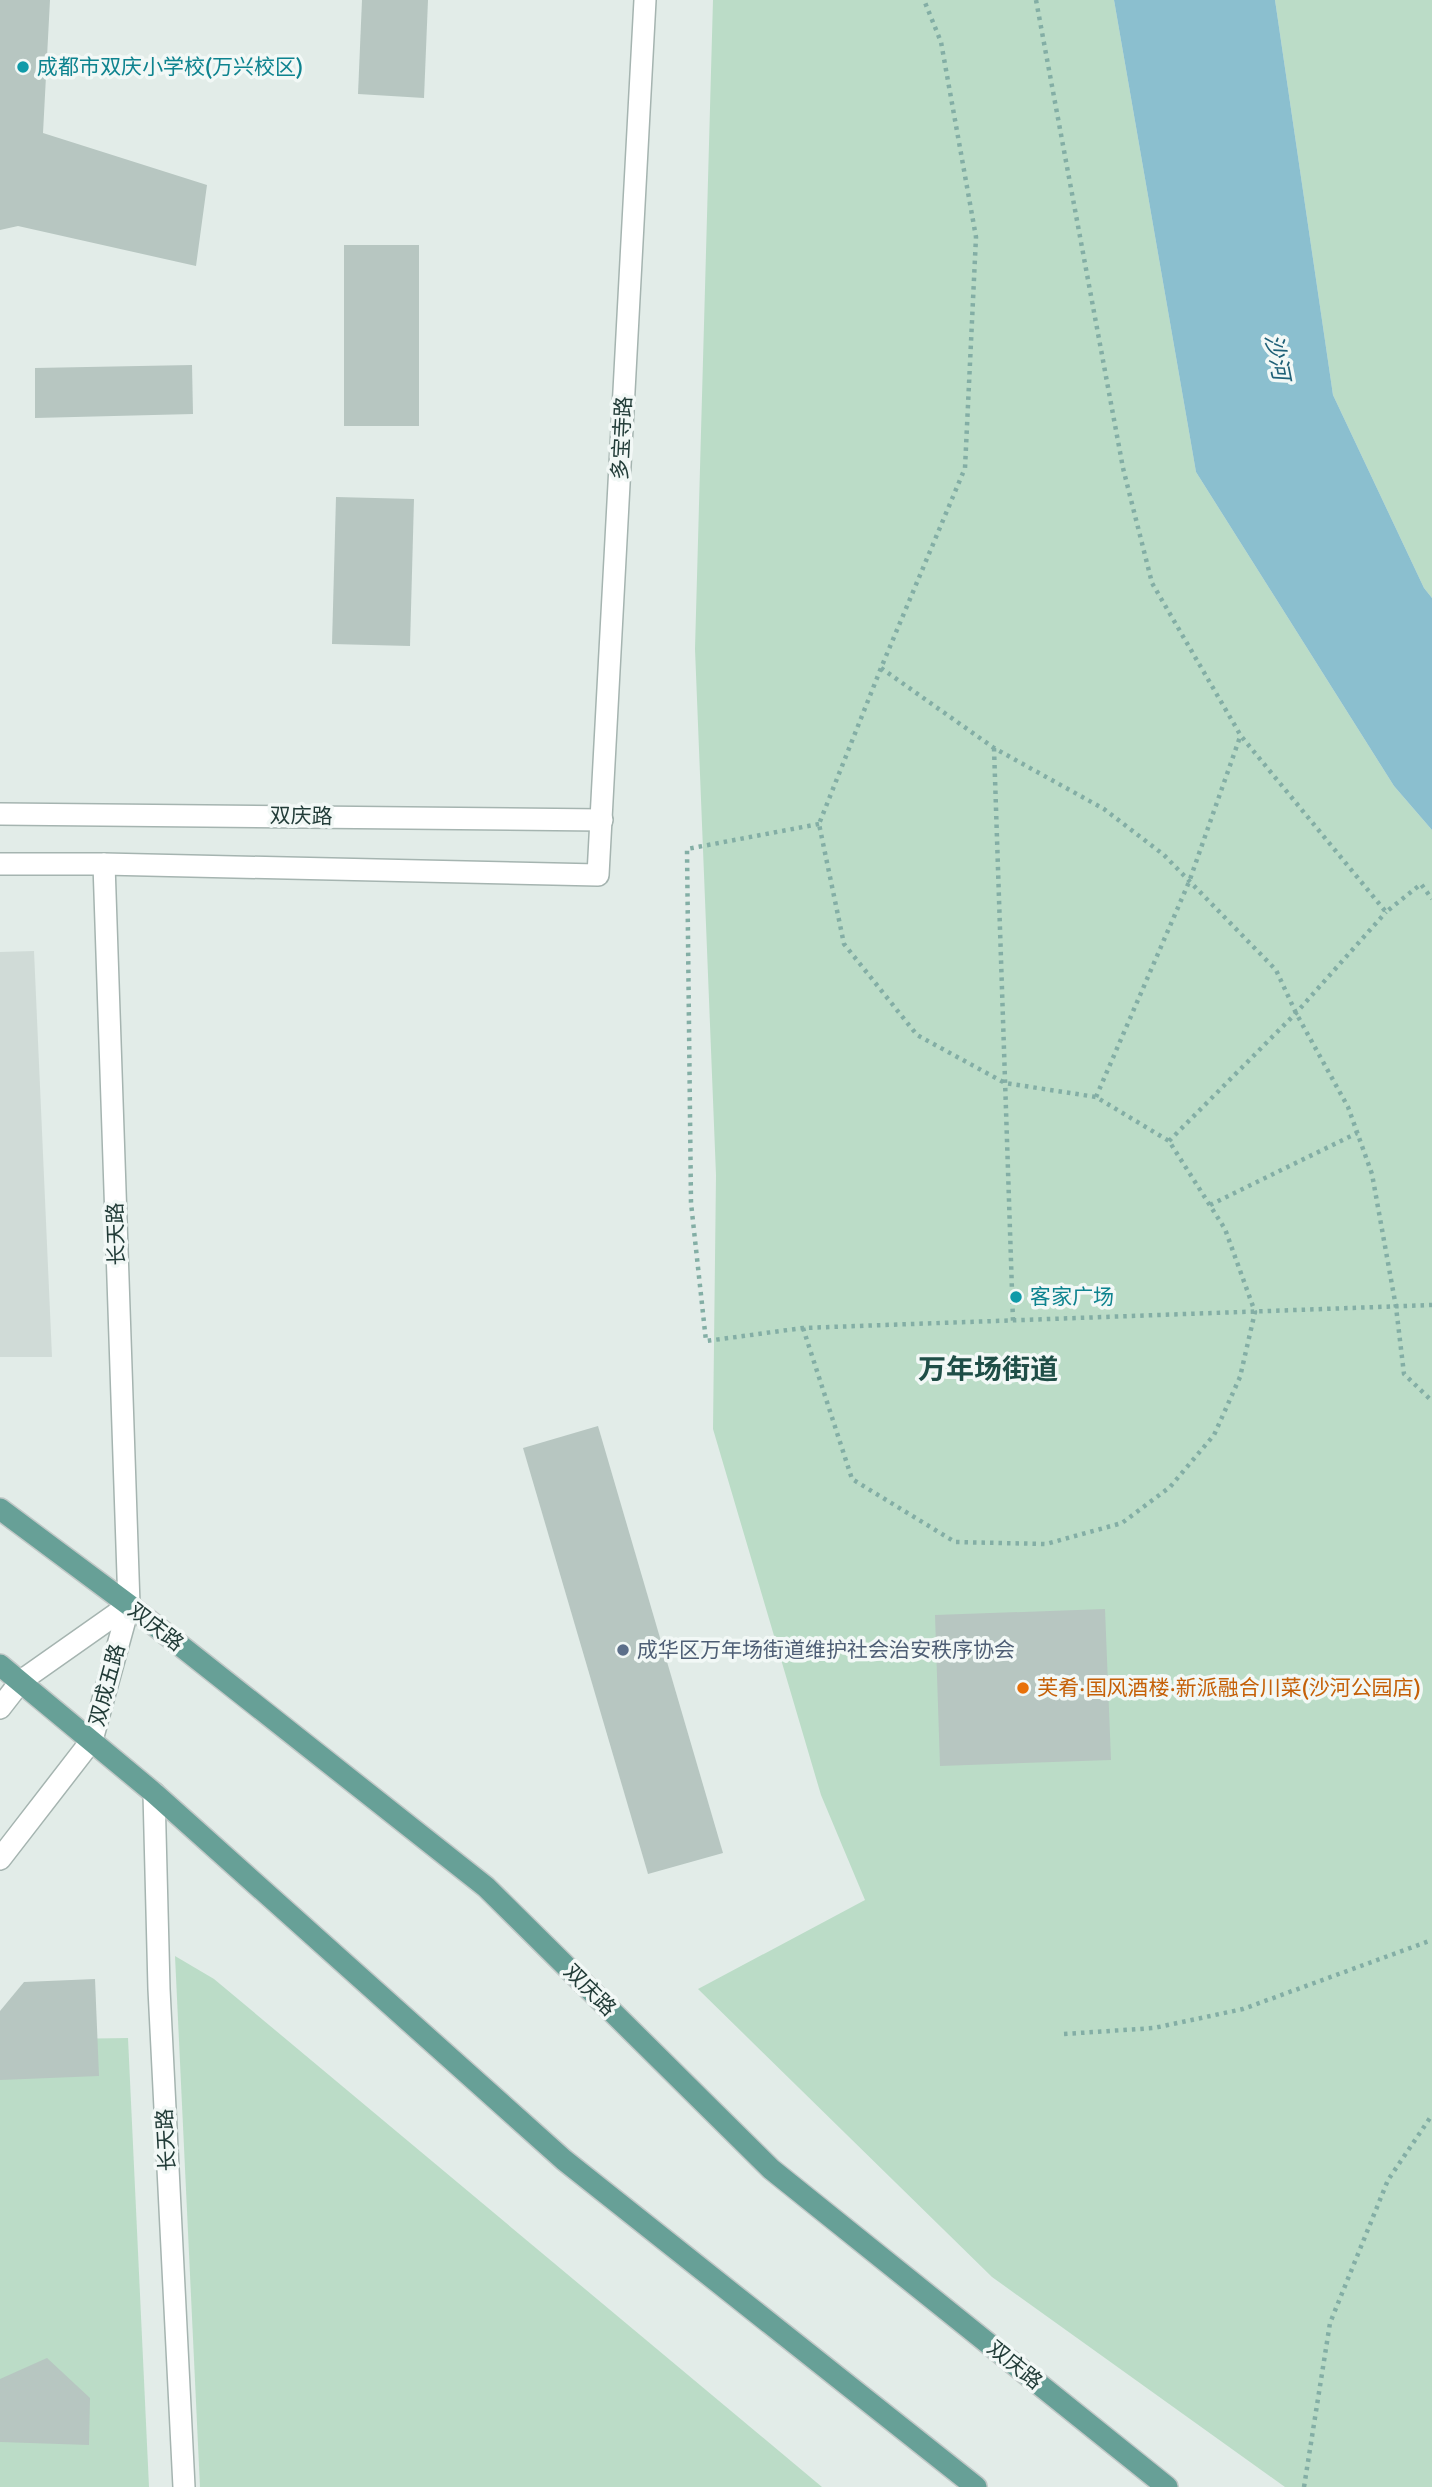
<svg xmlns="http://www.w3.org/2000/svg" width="1432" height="2487" font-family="Signika,'Noto Sans SC',sans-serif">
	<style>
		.built { fill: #d0dbd7 }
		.green { fill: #bbdcc7 }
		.water { fill: #8bbfcf }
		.building { fill: #b7c6c1 }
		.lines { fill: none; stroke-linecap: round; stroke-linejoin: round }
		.minor-casing { stroke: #a5b4b0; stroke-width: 24 }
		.tertiary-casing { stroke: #a5b4b0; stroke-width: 24 }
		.primary-casing { stroke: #c1c8c7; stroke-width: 24 }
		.path { stroke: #83aea5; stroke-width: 4.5; stroke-dasharray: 3.5 5; stroke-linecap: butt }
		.minor { stroke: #fff; stroke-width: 21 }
		.tertiary { stroke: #fff; stroke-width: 21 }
		.primary { stroke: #67a097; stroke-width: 21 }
		.culture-dot { fill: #0f9aa8; stroke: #f2f8f6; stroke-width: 2.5 }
		.service-dot { fill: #5c6f8a; stroke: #f2f8f6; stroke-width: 2.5 }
		.food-dot { fill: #e8710a; stroke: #f2f8f6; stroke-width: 2.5 }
		.labels { text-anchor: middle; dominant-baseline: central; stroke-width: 7; stroke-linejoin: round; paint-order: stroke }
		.culture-label { font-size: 21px; fill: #0d838f; stroke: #f2f8f6; text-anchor: start }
		.street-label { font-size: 21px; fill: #223c38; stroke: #f2f8f6 }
		.service-label { font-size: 21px; fill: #4e5e75; stroke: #f2f8f6; text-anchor: start }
		.food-label { font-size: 21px; fill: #c56008; stroke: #f2f8f6; text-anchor: start }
		.water-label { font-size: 23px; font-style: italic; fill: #1e6077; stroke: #f2f8f6 }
		.district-label { font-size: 28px; font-weight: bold; fill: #1f4e47; stroke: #f2f8f6 }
	</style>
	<rect width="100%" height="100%" fill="#e2ece8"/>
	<path class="built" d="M34,951L52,1357H0V952Z"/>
	<g class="green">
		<path d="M713,0H1114L1196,472L1394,786L1432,830V2487H1285L992,2277L698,1989L865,1900L821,1795L713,1429L716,1175L695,649Z"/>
		<path d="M1275,0H1432V598L1424,588L1333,395Z"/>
		<path d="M175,1956L214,1979L822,2487H200Z"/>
		<path d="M128,2038L149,2487H0V2040Z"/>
	</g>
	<path class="water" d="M1114,0H1275L1333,395L1424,588L1432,598V830L1394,786L1196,472Z"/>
	<g class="building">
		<path d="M0,0H50L43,133L207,185L196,266L18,226L0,230Z"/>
		<path d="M362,0H428L424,98L358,94Z"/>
		<rect x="344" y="245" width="75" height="181"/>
		<path d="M192,365L193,414L35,418V368Z"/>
		<path d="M336,497L414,499L410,646L332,644Z"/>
		<path d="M598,1426L723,1853L648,1874L523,1448Z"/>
		<path d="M1105,1609L1111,1760L940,1766L935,1615Z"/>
		<path d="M95,1979L99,2076L0,2080V2011L24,1982Z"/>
		<path d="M47,2358L90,2398L89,2445L0,2442V2379Z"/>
	</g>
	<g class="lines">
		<g class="minor-casing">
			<g id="minor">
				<path d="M104,864L129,1605"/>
				<path d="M154,1793L159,1989L184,2487"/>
			</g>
		</g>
		<g class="tertiary-casing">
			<g id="tertiary">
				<path d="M0,814L602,820"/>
				<path d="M0,864H104L598,875L645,0"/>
				<path d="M0,1708L21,1681L129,1605"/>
				<path d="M0,1859L92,1740L129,1605"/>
			</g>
		</g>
		<g class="primary-casing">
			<g id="primary">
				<path d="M0,1509L129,1605L486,1887L771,2169L1167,2487"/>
				<path d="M0,1665L154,1793L564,2160L976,2487"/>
			</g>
		</g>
		<g class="path">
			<path d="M1036,0L1123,468L1152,583L1241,736L1386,912L1421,884L1432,899"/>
			<path d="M881,668L994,748L1104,809L1164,855L1276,970L1296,1013L1348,1107L1372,1174L1396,1307L1404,1374L1432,1401"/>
			<path d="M994,748L1013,1321"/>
			<path d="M819,824L687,849L691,1203L706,1341L803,1328L1432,1305"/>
			<path d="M1096,1097L1189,882L1240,737"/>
			<path d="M1169,1141L1296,1013L1386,912"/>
			<path d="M1210,1205L1357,1133"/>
			<path d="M803,1328L852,1479L955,1542L1046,1544L1122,1523L1170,1487L1214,1435L1240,1377L1255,1312L1225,1229L1169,1141L1096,1097L1005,1083L917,1035L844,944L819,824L881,668L965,468L976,237L941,42L924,0"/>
			<path d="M1064,2034L1154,2028L1243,2009L1432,1940"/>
			<path d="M1304,2487L1330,2323L1388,2180L1432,2115"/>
		</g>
		<use href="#minor" class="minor"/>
		<use href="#tertiary" class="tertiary"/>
		<use href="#primary" class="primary"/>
	</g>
	<g class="culture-dot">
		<circle cx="23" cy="67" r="7"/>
		<circle cx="1016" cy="1297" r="7"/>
	</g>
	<circle class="service-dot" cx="623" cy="1650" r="7"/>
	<circle class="food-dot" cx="1023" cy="1688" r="7"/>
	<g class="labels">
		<g class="culture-label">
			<text x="37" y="67">成都市双庆小学校(万兴校区)</text>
			<text x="1030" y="1297">客家广场</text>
		</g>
		<g class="street-label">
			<text transform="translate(622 438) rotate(-87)">多宝寺路</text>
			<text transform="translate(301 816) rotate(1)">双庆路</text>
			<text transform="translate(116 1234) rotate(-92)">长天路</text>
			<text transform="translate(156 1627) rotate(38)">双庆路</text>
			<text transform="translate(107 1685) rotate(-75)">双成五路</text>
			<text transform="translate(590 1990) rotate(45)">双庆路</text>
			<text transform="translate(166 2140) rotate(-93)">长天路</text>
			<text transform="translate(1015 2365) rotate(39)">双庆路</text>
		</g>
		<g class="service-label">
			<text x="637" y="1650">成华区万年场街道维护社会治安秩序协会</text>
		</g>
		<g class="food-label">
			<text x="1037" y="1688">芙肴·国风酒楼·新派融合川菜(沙河公园店)</text>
		</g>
		<g class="water-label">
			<text transform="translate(1277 357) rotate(79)">沙河</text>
		</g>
		<g class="district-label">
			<text x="988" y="1370">万年场街道</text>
		</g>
	</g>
</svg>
